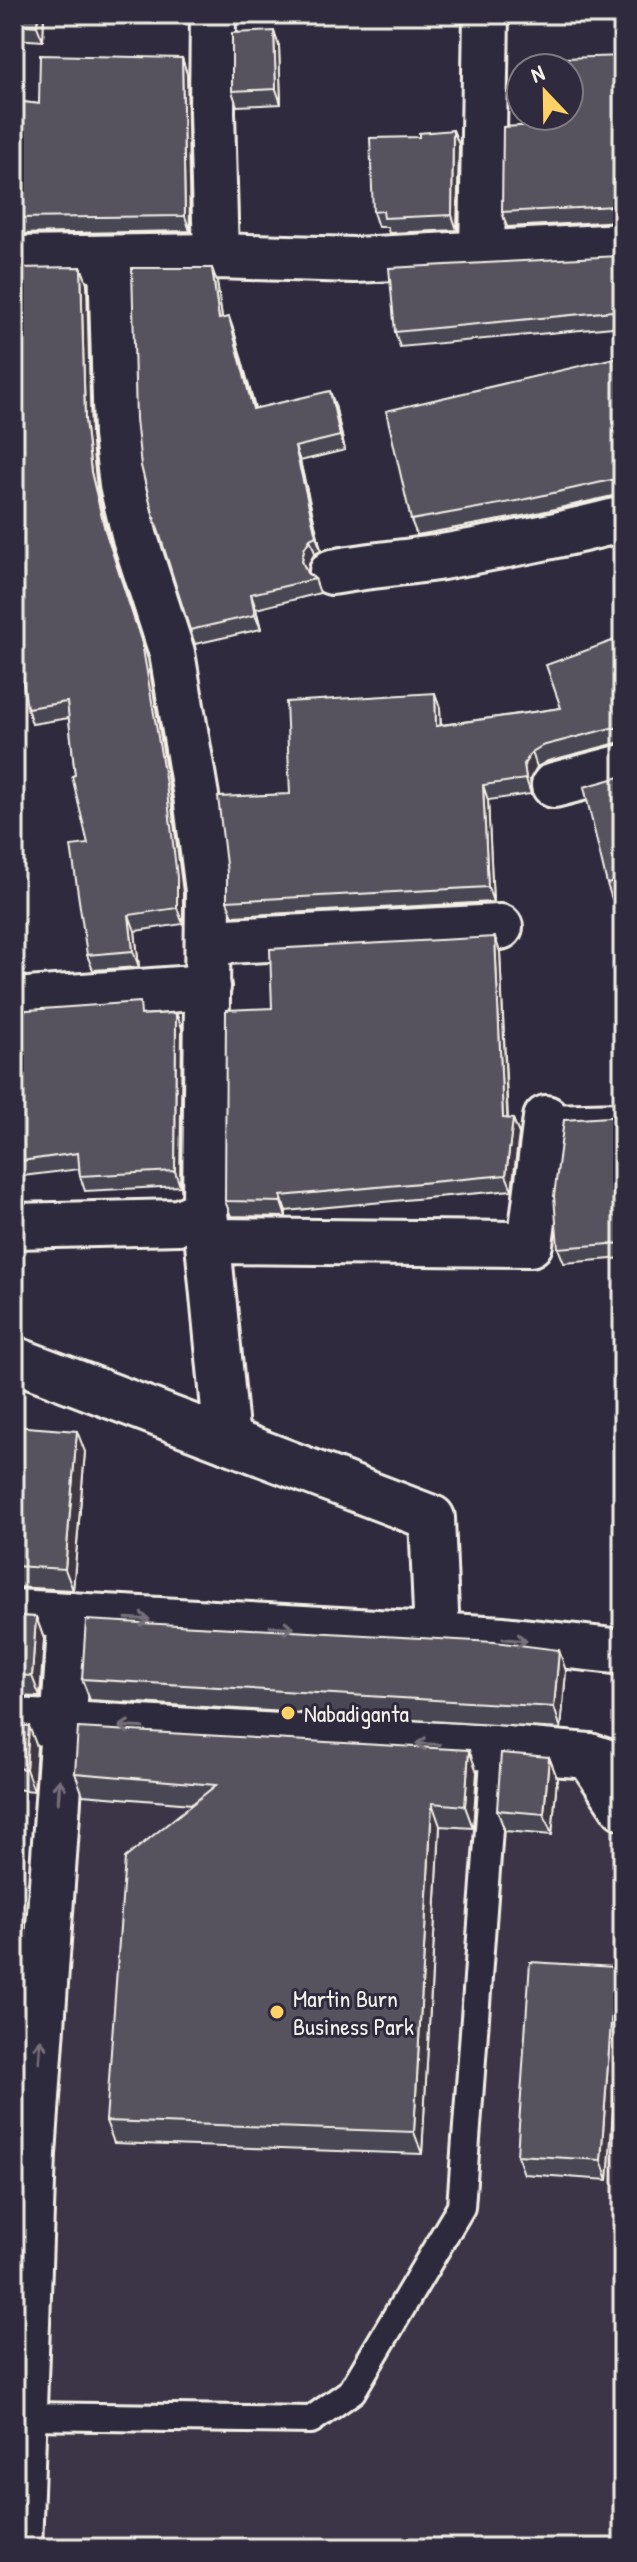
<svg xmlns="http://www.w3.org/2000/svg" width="637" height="2562" font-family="'Patrick Hand',sans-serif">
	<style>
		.built { fill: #3b3647 }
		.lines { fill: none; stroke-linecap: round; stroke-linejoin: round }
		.lane-casing { stroke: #f4f1e8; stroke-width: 32 }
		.street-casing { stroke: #f4f1e8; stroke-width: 50 }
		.secondary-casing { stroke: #f4f1e8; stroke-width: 50 }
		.primary-casing { stroke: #f4f1e8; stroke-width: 50 }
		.lane { stroke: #2f2a3d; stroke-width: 26 }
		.street { stroke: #2f2a3d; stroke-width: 44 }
		.secondary { stroke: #2f2a3d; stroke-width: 44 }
		.primary { stroke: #2f2a3d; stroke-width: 44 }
		.wall { fill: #4a4752; stroke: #f4f1e8; stroke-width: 2 }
		.shaded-wall { fill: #3c3942; stroke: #f4f1e8; stroke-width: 2 }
		.building { fill: #56525f; stroke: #f4f1e8; stroke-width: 2 }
		.oneway { stroke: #747079 }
		.poi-dot { fill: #ffd166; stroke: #2f2a3d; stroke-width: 3 }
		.labels { text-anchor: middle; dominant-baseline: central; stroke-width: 6; stroke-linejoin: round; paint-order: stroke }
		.poi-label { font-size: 24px; fill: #f4f1e8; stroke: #2f2a3d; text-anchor: start }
	</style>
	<rect width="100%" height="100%" fill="#2f2a3d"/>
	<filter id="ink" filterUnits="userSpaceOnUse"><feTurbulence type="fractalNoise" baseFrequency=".0125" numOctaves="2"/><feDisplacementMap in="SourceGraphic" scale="16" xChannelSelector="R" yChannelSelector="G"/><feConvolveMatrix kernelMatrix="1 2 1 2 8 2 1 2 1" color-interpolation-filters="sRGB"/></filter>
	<g filter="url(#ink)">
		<path class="built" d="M79,1745L532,1771L623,1789V2548H30Z"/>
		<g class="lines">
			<g class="lane-casing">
				<g id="lane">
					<path d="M546,1118L623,1116"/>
					<path d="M24,2416L311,2420L352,2391L461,2207L495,1748"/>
				</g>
			</g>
			<g class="street-casing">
				<g id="street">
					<path d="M213,14L212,112L216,256"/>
					<path d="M482,253L486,14"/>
					<path d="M14,259L216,256L355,260L623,246"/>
					<path d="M332,572C368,565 405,563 442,557C503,546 563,535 623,519"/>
					<path d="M554,785L623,767"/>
					<path d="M208,942L500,927"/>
					<path d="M14,1001L208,987"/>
					<path d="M205,1212L227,1440"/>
					<path d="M14,1226L179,1222L198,1214L205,1208L208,891L196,796L172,653L135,538L122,485L116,435L111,258"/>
					<path d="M208,1241L530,1244L546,1118"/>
					<path d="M14,1359L432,1518L437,1636"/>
					<path d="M589,1756L623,1807"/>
				</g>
			</g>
			<g class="secondary-casing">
				<path id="secondary" d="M19,2548L33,2154L71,1615"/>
			</g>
			<g class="primary-casing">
				<g id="primary">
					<path d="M14,1612L504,1639L623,1652"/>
					<path d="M14,1721L495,1748L589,1756L623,1767"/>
				</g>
			</g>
			<use href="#lane" class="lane"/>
			<use href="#street" class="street"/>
			<use href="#secondary" class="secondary"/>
			<use href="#primary" class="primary"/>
		</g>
		<g class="wall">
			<path d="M14,14H44L43,41L14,39Z"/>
			<path d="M279,46L281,104L237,106L232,91Z"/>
			<path d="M623,56V221L507,227L502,212L536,125Z"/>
			<path d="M182,58L187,74L190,231L14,234V101L39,104Z"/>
			<path d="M453,130L459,145L457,230L389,233L387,227H378L373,212L419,137Z"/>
			<path d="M623,255V326L400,347L395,332Z"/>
			<path d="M81,267L87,283L91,436L97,488L111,546L148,659L171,800L183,892V924L135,931L139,967L93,970L87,955L88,844L75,775L69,718L32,724L27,708Z"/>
			<path d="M217,282L222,318L234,331L255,408L335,405L345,450L300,461L321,550L315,553L309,563L308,573L315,579L320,593L256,609L261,629L195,644L190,630Z"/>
			<path d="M623,356V495H617L528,515L417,535L411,520Z"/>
			<path d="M623,637V743H617L548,761L537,767L530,779L531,794L488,800L493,902L233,916L227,901L290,794L440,708L441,725L561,708Z"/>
			<path d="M623,776V896L612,899L607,884Z"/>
			<path d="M500,952L508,1119H513L519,1134L512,1190L286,1211V1217L231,1216L225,1201L272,1008Z"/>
			<path d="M14,1011L145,1015L176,1013L182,1028L180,1186L85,1191L80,1176L79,1169L14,1177Z"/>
			<path d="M623,1116V1258L564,1263L558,1248Z"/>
			<path d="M14,1426L85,1452L73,1590L14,1587Z"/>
			<path d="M14,1616L36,1617L44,1639L40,1697L14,1696Z"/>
			<path d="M566,1671L561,1729L90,1700L82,1679Z"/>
			<path d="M14,1725L37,1747L34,1791L14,1789Z"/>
			<path d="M549,1757L557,1778L552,1835L505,1831L497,1810Z"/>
			<path d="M477,1772L473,1828L440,1826L422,2154L114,2143L106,2121L192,1804L83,1795L75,1773Z"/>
			<path d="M622,1987L608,2180L524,2174L517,2155Z"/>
		</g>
		<g class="shaded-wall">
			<path d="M38,14H44L43,41L37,26Z"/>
			<path d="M274,31L279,46L281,104L276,89Z"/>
			<path d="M182,58L187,74L190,231L185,216Z"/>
			<path d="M453,130L459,145L457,230L452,215Z"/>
			<path d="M81,267L87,283L91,436L97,488L111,546L148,659L171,800L183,892V924L177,908L105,530L91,472L85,420Z"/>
			<path d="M212,268L217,282L224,333L219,319Z"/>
			<path d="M229,317L234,331L258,423L253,409Z"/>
			<path d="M330,391L335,405L345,450L340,436Z"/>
			<path d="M295,447L300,461L321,550L316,536Z"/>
			<path d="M310,539L315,553L309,563L307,576L302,561L304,549Z"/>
			<path d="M251,594L256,609L261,629L255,615Z"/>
			<path d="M435,693L440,708L441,740L436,726Z"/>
			<path d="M532,752L537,767L530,779L531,794L526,779L524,764Z"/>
			<path d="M483,785L488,800L493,902L488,887Z"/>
			<path d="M129,915L135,931L139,967L133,951Z"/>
			<path d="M495,937L500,952L508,1133L503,1118Z"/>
			<path d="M176,1013L182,1028L180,1186L175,1171Z"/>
			<path d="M513,1119L519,1134L512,1190L506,1175Z"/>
			<path d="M281,1196L286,1211V1217L281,1202Z"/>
			<path d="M77,1431L85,1452L73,1590L65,1569Z"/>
			<path d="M36,1617L44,1639L40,1697L32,1676Z"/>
			<path d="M559,1650L566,1671L561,1729L554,1707Z"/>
			<path d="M29,1726L37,1747L34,1791L26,1769Z"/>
			<path d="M469,1750L477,1772L473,1828L465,1806Z"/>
			<path d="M549,1757L557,1778L552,1835L544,1814Z"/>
			<path d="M432,1803L440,1826L422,2154L414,2132Z"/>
			<path d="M615,1967L622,1987L608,2180L601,2160Z"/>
		</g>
		<g class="building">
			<path d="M14,14H38L37,26L14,24Z"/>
			<path d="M274,31L276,89L232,91V33Z"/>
			<path d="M40,55L182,58L185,216L14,218V101L39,104Z"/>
			<path d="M623,56V208L616,206L502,212L503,127L536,125L535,116H569V68H533V59Z"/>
			<path d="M453,130L452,215L384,218L383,211L373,212L370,138L419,137V133Z"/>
			<path d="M623,255V310L395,332L389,268L619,256Z"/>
			<path d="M81,267L85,420L91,472L105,530L142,643L166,784L177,877V908L129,915L133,951L87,955L71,846L88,844L72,776L75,775L67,702L27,708L14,624V268Z"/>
			<path d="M132,268H212L219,319L229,317L253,409L330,391L340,436L295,447L316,536L310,539L304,549L302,561L307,573L315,579L251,594L255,615L190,630L154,517L141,466L136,419Z"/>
			<path d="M623,356V480H611L522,500L411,520L386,411Z"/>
			<path d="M623,637V728H611L542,746L532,752L524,764L526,779L483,785L488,887L227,901V873L218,797L290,794L286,702L435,693L436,726L561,708L546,665Z"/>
			<path d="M623,776V880L607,884L584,787Z"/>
			<path d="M495,937L503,1118L513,1119L506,1175L281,1196V1202L225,1201L226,1010L272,1008L270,949Z"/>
			<path d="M140,1002L141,1015L176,1013L175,1171L80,1176L78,1153L14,1162V1011Z"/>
			<path d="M623,1116V1243L558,1248L554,1196L564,1120Z"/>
			<path d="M14,1426L77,1431L65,1569L14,1566Z"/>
			<path d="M14,1616L36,1617L32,1676L14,1675Z"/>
			<path d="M86,1620L494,1642L559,1650L554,1707L82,1679Z"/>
			<path d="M14,1725L29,1726L26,1769L14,1768Z"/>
			<path d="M78,1728L469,1750L465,1806L432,1803L414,2132L106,2121L125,1858L216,1785L75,1773Z"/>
			<path d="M501,1753L549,1757L544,1814L497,1810Z"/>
			<path d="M530,1962L615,1967L601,2160L517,2155Z"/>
		</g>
		<defs><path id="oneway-shaft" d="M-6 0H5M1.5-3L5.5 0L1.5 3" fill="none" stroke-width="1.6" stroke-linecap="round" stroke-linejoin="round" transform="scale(2)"/></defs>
		<g class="oneway">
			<use href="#oneway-shaft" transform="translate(138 1619) rotate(3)"/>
			<use href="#oneway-shaft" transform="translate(282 1627) rotate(3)"/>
			<use href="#oneway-shaft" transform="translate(515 1640) rotate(5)"/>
			<use href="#oneway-shaft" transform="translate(131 1727) rotate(-177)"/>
			<use href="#oneway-shaft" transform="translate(428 1744) rotate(-177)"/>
			<use href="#oneway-shaft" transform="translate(59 1791) rotate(-86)"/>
			<use href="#oneway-shaft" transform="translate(40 2051) rotate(-86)"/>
		</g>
	</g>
	<g class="poi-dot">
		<circle cx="288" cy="1713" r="8"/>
		<circle cx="277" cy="2012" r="8"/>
	</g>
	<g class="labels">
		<g class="poi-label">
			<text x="304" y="1713">Nabadiganta</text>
			<text x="293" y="1998">Martin Burn<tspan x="293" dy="28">Business Park</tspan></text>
		</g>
	</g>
	<rect width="637" height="2562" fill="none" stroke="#2f2a3d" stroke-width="48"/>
	<rect x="24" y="24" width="589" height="2514" fill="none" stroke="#f4f1e8" stroke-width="3" filter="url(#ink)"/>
	<g transform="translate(545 92) rotate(338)"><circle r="38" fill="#2f2a3d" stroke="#7e7a81" stroke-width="2"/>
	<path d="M0-6L14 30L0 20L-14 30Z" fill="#ffd166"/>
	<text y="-12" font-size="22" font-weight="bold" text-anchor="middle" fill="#f4f1e8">N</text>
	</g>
</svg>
